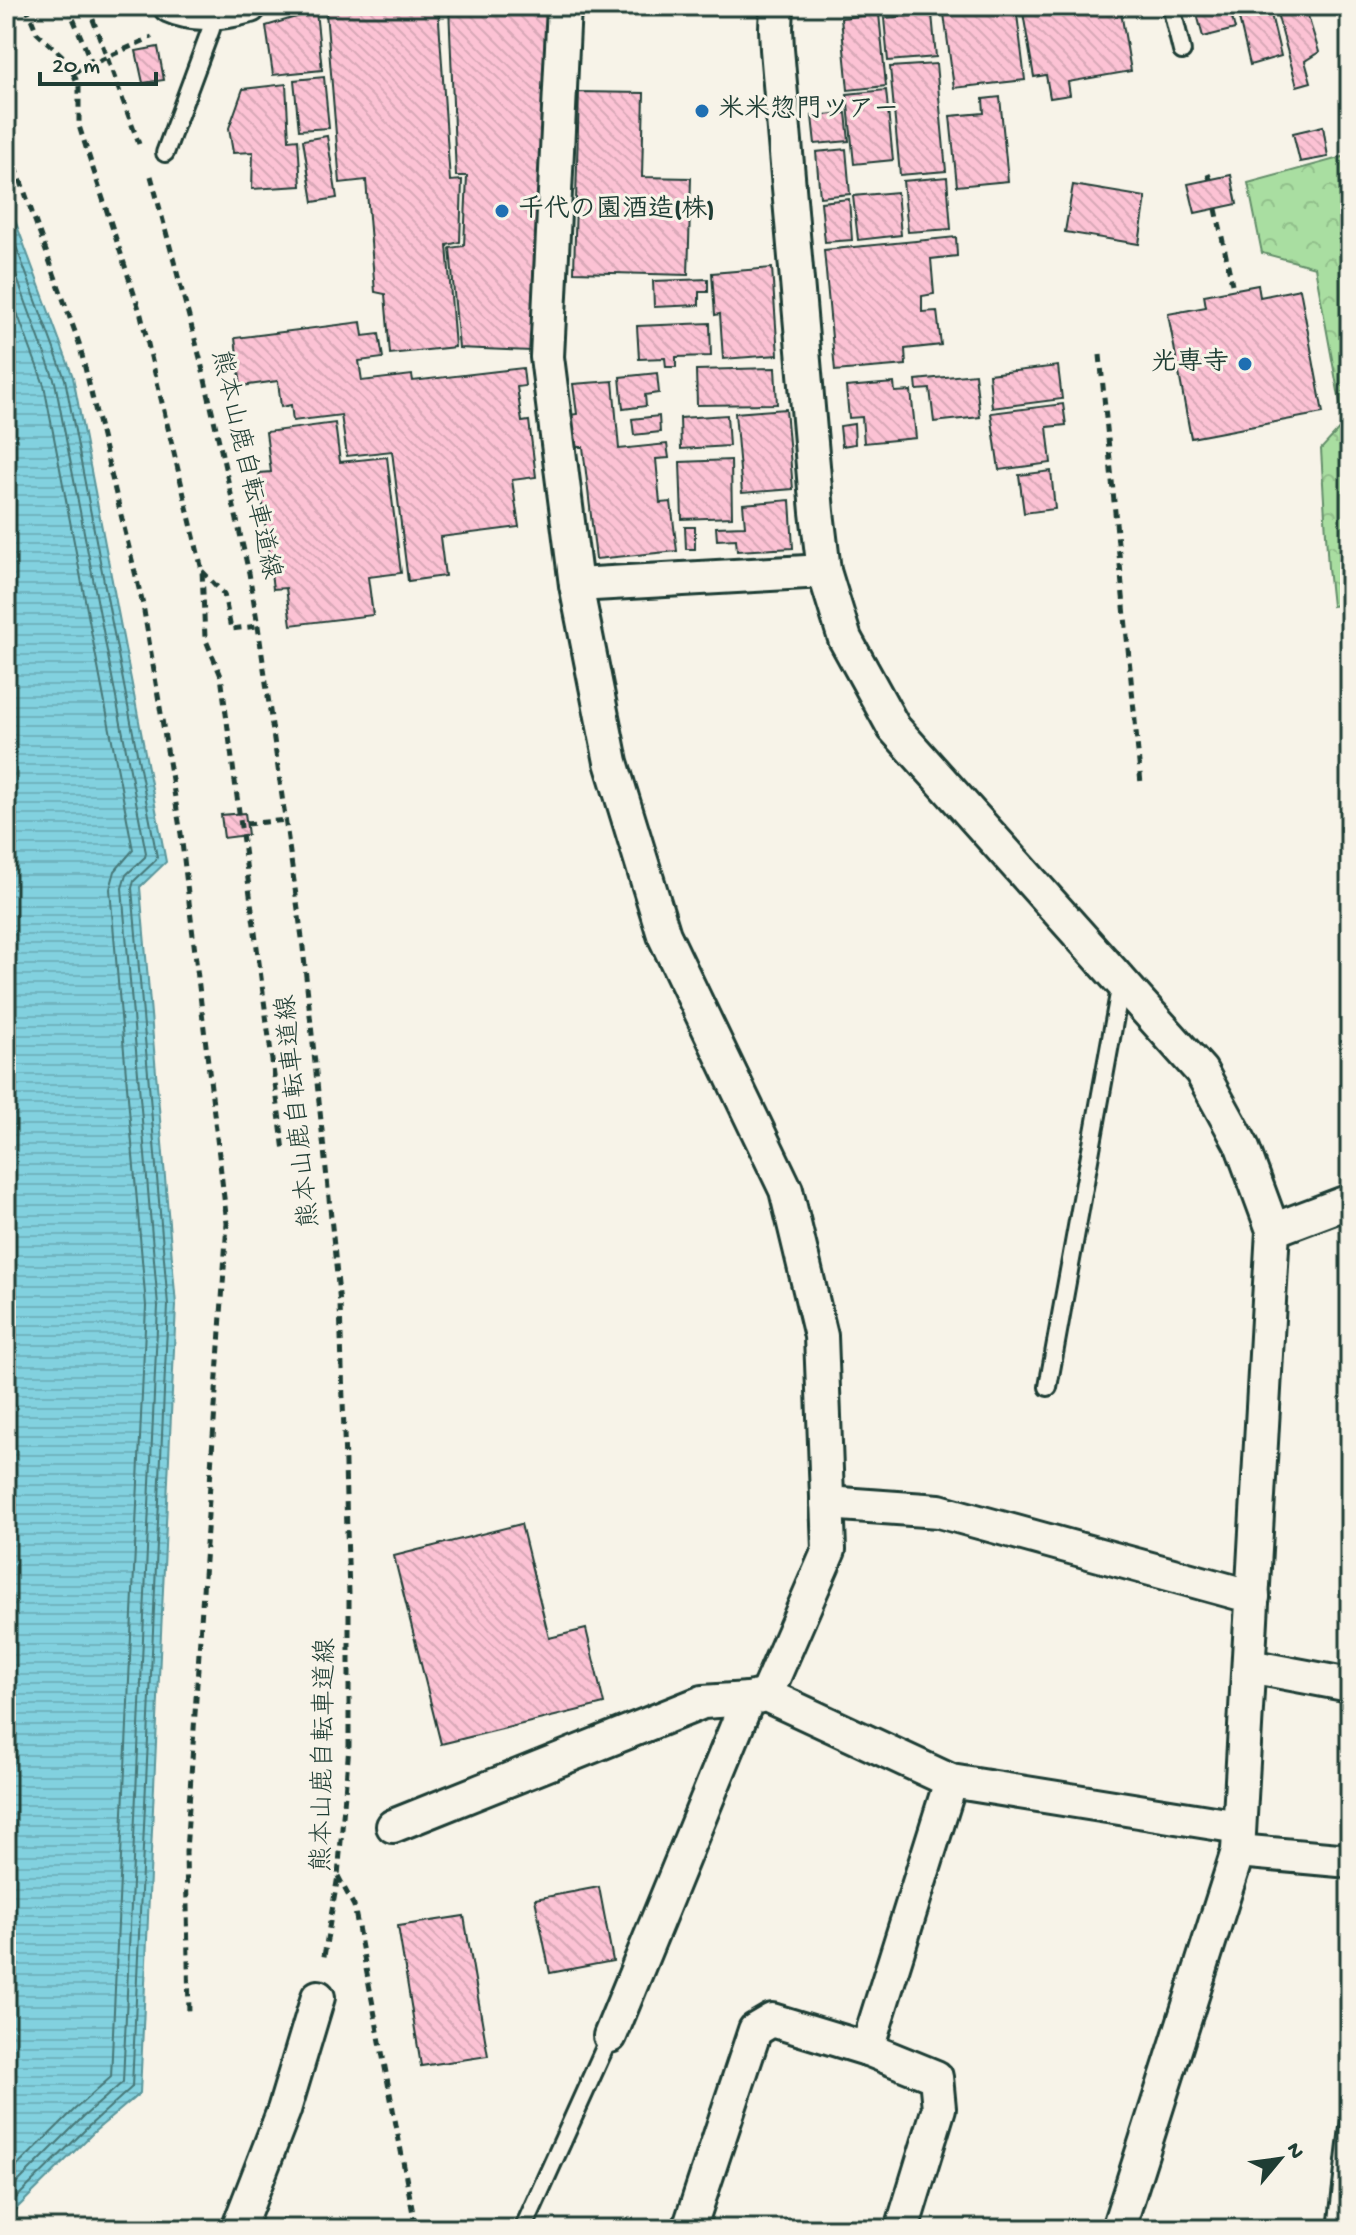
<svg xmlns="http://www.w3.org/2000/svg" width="1356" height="2235" font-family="'Gochi Hand','Klee One',sans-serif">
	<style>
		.forest { fill: url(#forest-crowns); stroke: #648e6a; stroke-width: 2 }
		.water { fill: url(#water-rules); stroke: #5a969b; stroke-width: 2 }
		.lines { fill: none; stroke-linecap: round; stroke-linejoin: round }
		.shore { stroke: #477878; stroke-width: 2 }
		.building { fill: url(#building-back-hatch); stroke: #1f3d34; stroke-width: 2 }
		.lane-casing { stroke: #1f3d34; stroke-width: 22 }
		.street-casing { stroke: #1f3d34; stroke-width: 38 }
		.path { stroke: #1f3d34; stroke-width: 5; stroke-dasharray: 8 6; stroke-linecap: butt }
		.lane { stroke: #f7f3e8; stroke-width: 16 }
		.street { stroke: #f7f3e8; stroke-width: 32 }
		.poi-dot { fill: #1f6fb2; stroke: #f7f3e8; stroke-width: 3 }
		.labels { text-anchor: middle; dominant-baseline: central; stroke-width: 6; stroke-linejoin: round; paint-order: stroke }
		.poi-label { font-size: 26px; font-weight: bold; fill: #1f3d34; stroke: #f7f3e8; text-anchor: start }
		.street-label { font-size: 26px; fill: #1f3d34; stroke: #f7f3e8 }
	</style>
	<defs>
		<pattern id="forest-crowns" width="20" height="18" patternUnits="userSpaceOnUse" patternTransform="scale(2)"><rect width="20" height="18" fill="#a9dea1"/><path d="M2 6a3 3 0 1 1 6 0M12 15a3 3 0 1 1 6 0" fill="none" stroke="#91bf8b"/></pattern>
		<pattern id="water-rules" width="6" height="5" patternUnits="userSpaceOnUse" patternTransform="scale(2)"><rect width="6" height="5" fill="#82d1df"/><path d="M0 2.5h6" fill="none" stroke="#70b4c0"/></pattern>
		<pattern id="building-back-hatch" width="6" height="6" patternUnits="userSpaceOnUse" patternTransform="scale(2)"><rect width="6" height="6" fill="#fcc2d4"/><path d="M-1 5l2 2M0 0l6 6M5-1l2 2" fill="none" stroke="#d8a8b7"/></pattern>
	</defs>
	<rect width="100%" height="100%" fill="#f7f3e8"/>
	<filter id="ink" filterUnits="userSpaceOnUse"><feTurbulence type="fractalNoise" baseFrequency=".0125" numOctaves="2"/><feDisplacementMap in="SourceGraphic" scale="16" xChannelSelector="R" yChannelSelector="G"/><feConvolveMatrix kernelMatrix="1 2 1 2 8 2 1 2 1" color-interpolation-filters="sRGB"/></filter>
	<g filter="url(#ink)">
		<path class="forest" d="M1350,155V603L1332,606L1328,568L1321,449L1344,424L1315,267L1262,253L1248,183Z"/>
		<path class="water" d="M6,196L73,377L166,862L140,887L176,1305L140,2093L95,2131L6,2219Z"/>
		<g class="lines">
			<g class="shore">
				<path d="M6,219L65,379L157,857L156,860L134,881L132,888L168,1305L132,2087L90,2125L6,2208"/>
				<path d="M6,248L55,382L146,853L145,857L126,875L122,888L158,1306L123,2082L83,2117L6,2194"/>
				<path d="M6,283L44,385L133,850L115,871L110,889L146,1306L111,2077L74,2110L6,2177"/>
			</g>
		</g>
		<g class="building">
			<path d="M405,6H438L450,181L462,180L460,242L447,245L455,347L390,354L385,294L375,292L366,180L340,183L326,12Z"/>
			<path d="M449,6H549L544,133L534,254L532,351L459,348L450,248L464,246L467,176H456Z"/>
			<path d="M1016,6L1025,80L954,88L944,14Z"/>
			<path d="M1030,6H1120L1131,71L1068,82L1070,95L1050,98L1046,75L1034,77L1022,7Z"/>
			<path d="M1195,6H1229L1235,29L1203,37Z"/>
			<path d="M1236,6H1269L1281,56L1250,65Z"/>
			<path d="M1275,6H1305L1319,52L1305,61L1311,82L1297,86Z"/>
			<path d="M316,11L322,70L273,75L266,26Z"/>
			<path d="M879,14L886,86L848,90L841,18Z"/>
			<path d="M932,14L936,57L888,61L884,18Z"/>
			<path d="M158,47L164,80L143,83L136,51Z"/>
			<path d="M936,64L946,171L900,175L890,67Z"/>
			<path d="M324,77L329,128L299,130L294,80Z"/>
			<path d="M286,84L289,140L298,139L301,186L252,189L253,152L233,153L229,128L243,89Z"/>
			<path d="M886,90L893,160L854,164L847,94Z"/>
			<path d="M579,92L644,93L642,177L691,178L688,275L574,272Z"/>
			<path d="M1000,97L1008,181L957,186L950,116L984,113L983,99Z"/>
			<path d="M846,113L849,141L815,144L812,116Z"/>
			<path d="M1323,126L1328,157L1300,162L1293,133Z"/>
			<path d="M327,136L337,198L313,202L303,140Z"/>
			<path d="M846,149L850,194L820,197L816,152Z"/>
			<path d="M1231,175L1237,204L1195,213L1188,184Z"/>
			<path d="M947,177L951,229L908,232L903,181Z"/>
			<path d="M1073,185L1146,197L1139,244L1065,232Z"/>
			<path d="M897,192L901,235L858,240L853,196Z"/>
			<path d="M849,199L852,240L825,242L821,202Z"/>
			<path d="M956,237L957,256L931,259L934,294L922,296V312L937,311L941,345L905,349L906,365L835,371L824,250Z"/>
			<path d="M772,268L778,355L723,359L720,314L715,315L712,273Z"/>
			<path d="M708,279V292H699V305L654,307L653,281Z"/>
			<path d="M1258,285L1260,297L1300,289L1323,413L1191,438L1168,314L1206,307L1204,295Z"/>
			<path d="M361,322L363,336L379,334L383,358L359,361L362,381L412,375L413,381L523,368L525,386L517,387L522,422L529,421L536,477L512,480L519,527L440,537L445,576L408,581L392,451L347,456L341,415L293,421L291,405L281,407L278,381L241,386L235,338Z"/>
			<path d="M710,323L711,356L676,357V367H666L665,358L639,359L637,326Z"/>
			<path d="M1058,366L1062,399L992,408L989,374Z"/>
			<path d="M775,368L777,404L697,405L696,370Z"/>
			<path d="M657,373L659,393L645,395L646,406L623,409L620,377Z"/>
			<path d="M975,374L980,417L934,422L930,389L917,390L916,380Z"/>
			<path d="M613,381L619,449L667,444L669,458L656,459L660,503L671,502L677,551L596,559L583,447H573L570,415L577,414L573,384Z"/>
			<path d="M894,383L895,392L911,391L916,438L864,443L862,417L849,418L846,387Z"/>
			<path d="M1063,404L1066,425L1047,427L1051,463L999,470L991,413Z"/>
			<path d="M786,409L793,489L742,493L735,413Z"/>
			<path d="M727,415L729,446L681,449L680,418Z"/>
			<path d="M659,416L660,432L634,435L632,419Z"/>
			<path d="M335,423L340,462L387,457L401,573L368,577L373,615L291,625L286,588L273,589L259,473L271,472L266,432Z"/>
			<path d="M854,424L855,444L842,446L840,426Z"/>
			<path d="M731,460L732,517L682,519L680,462Z"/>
			<path d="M1051,471L1055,509L1024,513L1019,475Z"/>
			<path d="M790,500L793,548L737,551L736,539L717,540L716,527L745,526L743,504Z"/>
			<path d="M685,527H695V549H686Z"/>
			<path d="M245,813L248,835L224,838L221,815Z"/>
			<path d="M521,1524L549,1638L586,1629L604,1704L441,1744L394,1556Z"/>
			<path d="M599,1887L613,1961L550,1973L535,1899Z"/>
			<path d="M464,1916L488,2056L421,2066L398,1926Z"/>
		</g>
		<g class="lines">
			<g class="lane-casing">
				<g id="lane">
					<path d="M1171,6L1182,51"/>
					<path d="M165,153L211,29L210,11"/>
					<path d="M1048,1387L1121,983"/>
					<path d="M523,2229L610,2036"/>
					<path d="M1337,2229L1350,2119"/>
				</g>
			</g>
			<g class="street-casing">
				<g id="street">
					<path d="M170,6C194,17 225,13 250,6"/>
					<path d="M564,6L547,357L576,585L611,762L664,935L786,1190L821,1336L829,1550L766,1695"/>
					<path d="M777,6L776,28L777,49L817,512L824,571L845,639L894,728L1201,1071L1242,1146L1273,1230L1238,1851L1118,2229"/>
					<path d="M576,585L824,571"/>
					<path d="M1273,1230L1350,1201"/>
					<path d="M827,1503L939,1511L1253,1597"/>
					<path d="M1249,1666L1350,1685"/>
					<path d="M393,1826L703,1702L748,1699L766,1695L951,1781L1239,1827"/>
					<path d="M1238,1851L1350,1861"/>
					<path d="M610,2036L748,1699"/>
					<path d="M867,2049L951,1781"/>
					<path d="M238,2229L284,2110L318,1997"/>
					<path d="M689,2229L755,2030L772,2020L867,2049L936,2077L939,2108L902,2229"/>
				</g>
			</g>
			<g class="path">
				<path d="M26,6L37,33L67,60L79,86V126L141,315L202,570L205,638L221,676L284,1151"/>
				<path d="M68,6L92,64L152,37"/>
				<path d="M88,6L139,144"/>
				<path d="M73,73L92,64"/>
				<path d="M6,140L79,343L143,605L181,834L227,1223L186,1852L189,2015"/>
				<path d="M1208,174L1210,179"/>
				<path d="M151,176L200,358L249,573L258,626L302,938L340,1304L349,1594V1746L338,1876L323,1962"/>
				<path d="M1216,209L1232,284"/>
				<path d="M1100,355L1141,784"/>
				<path d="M202,571L224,594L231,629L258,626"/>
				<path d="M246,824L286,820"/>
				<path d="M338,1876L354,1906L416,2229"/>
			</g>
			<use href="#lane" class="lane"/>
			<use href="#street" class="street"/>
		</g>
	</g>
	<g class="poi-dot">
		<circle cx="702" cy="111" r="8"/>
		<circle cx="502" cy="211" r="8"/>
		<circle cx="1245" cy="364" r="8"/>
	</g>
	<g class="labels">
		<g class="poi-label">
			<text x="718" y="111">米米惣門ツアー</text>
			<text x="518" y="211">千代の園酒造(株)</text>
			<text x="1229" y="364" text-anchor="end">光専寺</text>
		</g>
		<g class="street-label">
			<text transform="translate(244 465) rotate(77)">熊本山鹿自転車道線</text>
			<text transform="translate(300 1111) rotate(-96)">熊本山鹿自転車道線</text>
			<text transform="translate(326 1755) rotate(-89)">熊本山鹿自転車道線</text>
		</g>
	</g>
	<rect width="1356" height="2235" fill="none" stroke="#f7f3e8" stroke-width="32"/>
	<rect x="16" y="16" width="1324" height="2203" fill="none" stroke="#1f3d34" stroke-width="3" filter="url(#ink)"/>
	<g transform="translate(1280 2159) rotate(61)" stroke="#f7f3e8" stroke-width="6" paint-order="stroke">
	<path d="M0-6L14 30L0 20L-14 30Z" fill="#1f3d34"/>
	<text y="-12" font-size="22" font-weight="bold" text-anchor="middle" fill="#1f3d34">N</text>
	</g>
	<path d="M40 72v12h116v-12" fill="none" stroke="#1f3d34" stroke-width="4"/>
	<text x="52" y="72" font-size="24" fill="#1f3d34" stroke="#f7f3e8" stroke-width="6" paint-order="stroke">20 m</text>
</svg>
